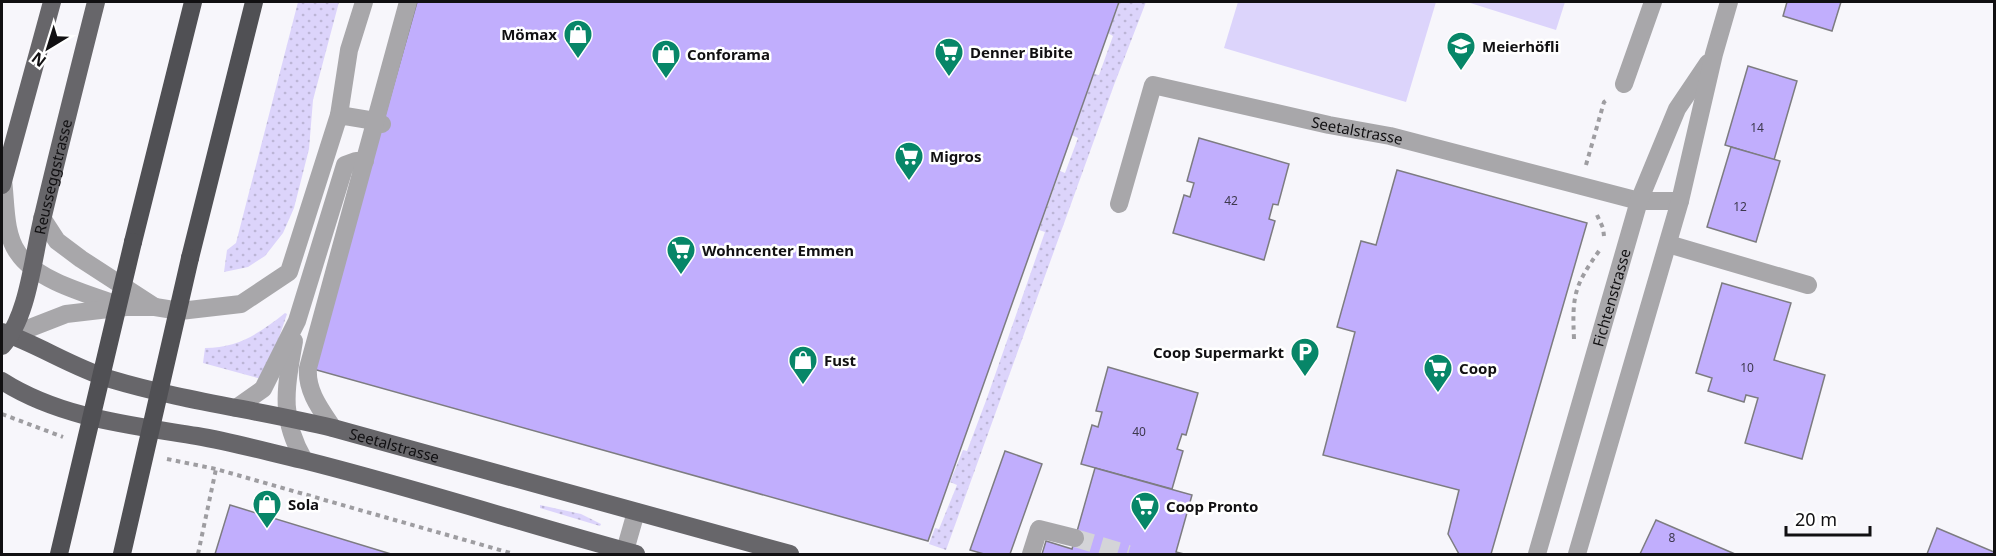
<svg xmlns="http://www.w3.org/2000/svg" width="1996" height="556" font-family="'Noto Sans',sans-serif">
	<style>
		.grass { fill: url(#grass-dots) }
		.pitch { fill: #dcd4fb }
		.building { fill: #c1aefd; stroke: #7d7c81; stroke-width: 1.5 }
		.lines { fill: none; stroke-linecap: round; stroke-linejoin: round }
		.minor-tunnel { stroke: #d4d4d8; stroke-width: 18; stroke-dasharray: 18 9; stroke-linecap: butt }
		.path { stroke: #9e9da1; stroke-width: 4; stroke-dasharray: 4.5 4.5; stroke-linecap: butt }
		.minor { stroke: #a8a7aa; stroke-width: 18 }
		.major { stroke: #67666a; stroke-width: 18 }
		.highway { stroke: #505054; stroke-width: 18 }
		.highway-bridge { stroke: #505054; stroke-width: 18 }
		.labels { text-anchor: middle; dominant-baseline: central; stroke-width: 5; stroke-linejoin: round; paint-order: stroke }
		.number-label { font-size: 12px; fill: #3d384d }
		.poi-label { font-size: 15px; font-weight: bold; fill: #111012; stroke: #fff; text-anchor: start }
		.street-label { font-size: 15px; fill: #111012; stroke: #fff }
	</style>
	<defs>
		<pattern id="grass-dots" width="8" height="8" patternUnits="userSpaceOnUse" patternTransform="scale(1.5)"><rect width="8" height="8" fill="#dcd4fb"/><path d="M2 2h.1M6 6h.1" fill="none" stroke="#bcb5d6" stroke-width="1.8" stroke-linecap="round"/></pattern>
	</defs>
	<rect width="100%" height="100%" fill="#f7f6fb"/>
	<g class="grass">
		<path d="M298,2H339L313,100L309,149L294,208L283,233L265,256L248,267L224,272L227,250L236,243Z"/>
		<path d="M1120,2H1146L1114,85L946,550L929,544L935,528L939,529L957,485L950,482L963,450L967,451L987,398L1045,232L1039,230L1060,171L1065,173L1078,138L1072,135L1094,74L1099,75L1113,36L1108,33Z"/>
		<path d="M285,313L287,314L269,367L261,379L203,363L205,348C238,348 260,333 285,313Z"/>
		<path d="M540,505L581,514L601,524L600,526L540,508Z"/>
	</g>
	<g class="pitch">
		<path d="M1238,2H1436L1406,102L1224,48Z"/>
		<path d="M1467,2H1565L1556,30Z"/>
	</g>
	<g class="building">
		<path d="M417,2H1119L928,541L313,369Z"/>
		<path d="M1787,2H1841L1832,31L1783,16Z"/>
		<path d="M1748,66L1797,81L1774,160L1725,145Z"/>
		<path d="M1199,138L1289,164L1278,205L1273,204L1269,219L1275,221L1264,260L1173,233L1184,195L1190,197L1194,183L1187,181Z"/>
		<path d="M1731,147L1780,161L1756,242L1707,227Z"/>
		<path d="M1397,170L1587,223L1491,554H1459L1448,534L1459,490L1323,455L1355,332L1337,327L1361,241L1376,245Z"/>
		<path d="M1722,283L1791,303L1774,360L1825,375L1802,459L1745,443L1758,398L1746,395L1744,402L1708,391L1712,378L1696,373Z"/>
		<path d="M1108,367L1198,393L1186,435L1182,434L1177,449L1183,451L1172,489L1081,464L1092,425L1098,427L1102,412L1096,411Z"/>
		<path d="M1005,451L1042,464L1010,554H984L970,550Z"/>
		<path d="M1095,468L1192,495L1176,552L1184,554H1042L1046,541L1072,549Z"/>
		<path d="M230,505L391,554H215Z"/>
		<path d="M1656,520L1735,554H1640Z"/>
		<path d="M1937,528L1994,552V554H1927Z"/>
	</g>
	<g class="lines">
		<path class="minor-tunnel" d="M1075,538L1128,554"/>
		<g class="path">
			<path d="M1586,165L1604,102L1608,99"/>
			<path d="M1597,215L1603,228L1604,236"/>
			<path d="M1574,339C1572,296 1574,286 1599,251"/>
			<path d="M2,414L63,437"/>
			<path d="M167,459L216,469L514,554"/>
			<path d="M198,554L216,469"/>
		</g>
		<g class="minor">
			<path d="M1624,84L1653,2"/>
			<path d="M339,115L349,50L364,2"/>
			<path d="M3,180C6,202 4,234 18,253C36,281 91,295 121,306"/>
			<path id="s1" d="M1119,204L1153,85L1329,125L1390,136L1639,201H1680"/>
			<path d="M42,218L57,241L81,259L155,307"/>
			<path d="M1668,244L1808,285"/>
			<path d="M12,335L66,314L126,307H155L180,311L241,304L289,272L339,115L375,121L382,124"/>
			<path d="M294,341C286,388 279,417 304,460"/>
			<path d="M236,408L263,389L297,321L345,165L356,161H365"/>
			<path d="M333,428C321,410 306,391 308,368L408,2"/>
			<path d="M624,554L636,512"/>
			<path d="M1031,554L1039,529L1075,538"/>
			<path id="s2" d="M1537,554L1639,201L1677,109L1708,63"/>
			<path d="M1577,554L1680,201L1714,54L1729,2"/>
		</g>
		<g class="major">
			<path d="M2,185L52,2"/>
			<path id="s3" d="M2,332C39,345 72,367 110,379C183,401 259,410 333,428L790,554"/>
			<path id="s4" d="M2,346C29,316 33,255 43,216C60,144 78,73 96,2"/>
			<path d="M2,381C60,418 130,425 197,436C232,442 268,452 303,460C415,488 525,524 636,554"/>
		</g>
		<g class="highway">
			<path d="M133,242L193,2"/>
			<path d="M190,258L254,2"/>
		</g>
		<g class="highway-bridge">
			<path d="M59,554L133,242"/>
			<path d="M122,554L190,258"/>
		</g>
	</g>
	<defs>
		<g id="shop-pin" transform="scale(1.5)"><path d="M0 17L-7.5 6A9.5 9.5 0 1 1 7.5 6Z" fill="#078668" stroke="#fff"/><path d="M-5-2.5h2.3a2.7 3.5 0 0 1 5.4 0H5L5.5 6h-11ZM-1.5-2.5h3a1.5 2.3 0 0 0-3 0Z" fill="#fff"/></g>
		<g id="school-pin" transform="scale(1.5)"><path d="M0 17L-7.5 6A9.5 9.5 0 1 1 7.5 6Z" fill="#078668" stroke="#fff"/><path d="M0-5L7-2L0 1L-7-2ZM-4 1L0 2.5L4 1V4Q0 6-4 4Z" fill="#fff"/></g>
		<g id="supermarket-pin" transform="scale(1.5)"><path d="M0 17L-7.5 6A9.5 9.5 0 1 1 7.5 6Z" fill="#078668" stroke="#fff"/><path d="M-6-5.5h2.5l.6 2H6L4.5 2H-2.5L-4.4-4H-6ZM-1.5 3.2a1.3 1.3 0 1 0 .1 0ZM3 3.2a1.3 1.3 0 1 0 .1 0Z" fill="#fff"/></g>
		<g id="parking-pin" transform="scale(1.5)"><path d="M0 17L-7.5 6A9.5 9.5 0 1 1 7.5 6Z" fill="#078668" stroke="#fff"/><path d="M-3.5-5.5H1a3.5 3.5 0 0 1 0 7H-1V5.5H-3.5ZM-1-3.4V-.6H.8a1.4 1.4 0 0 0 0-2.8Z" fill="#fff"/></g>
	</defs>
	<g fill-rule="evenodd">
		<use href="#shop-pin" x="578" y="34"/>
		<use href="#school-pin" x="1461" y="46"/>
		<use href="#supermarket-pin" x="949" y="52"/>
		<use href="#shop-pin" x="666" y="54"/>
		<use href="#supermarket-pin" x="909" y="156"/>
		<use href="#supermarket-pin" x="681" y="250"/>
		<use href="#parking-pin" x="1305" y="352"/>
		<use href="#shop-pin" x="803" y="360"/>
		<use href="#supermarket-pin" x="1438" y="368"/>
		<use href="#shop-pin" x="267" y="504"/>
		<use href="#supermarket-pin" x="1145" y="506"/>
	</g>
	<g class="labels">
		<g class="number-label">
			<text x="1757" y="127">14</text>
			<text x="1231" y="200">42</text>
			<text x="1740" y="206">12</text>
			<text x="1747" y="367">10</text>
			<text x="1139" y="431">40</text>
			<text x="1672" y="537">8</text>
		</g>
		<g class="poi-label">
			<text x="557" y="34" text-anchor="end">Mömax</text>
			<text x="1482" y="46">Meierhöfli</text>
			<text x="970" y="52">Denner Bibite</text>
			<text x="687" y="54">Conforama</text>
			<text x="930" y="156">Migros</text>
			<text x="702" y="250">Wohncenter Emmen</text>
			<text x="1284" y="352" text-anchor="end">Coop Supermarkt</text>
			<text x="824" y="360">Fust</text>
			<text x="1459" y="368">Coop</text>
			<text x="288" y="504">Sola</text>
			<text x="1166" y="506">Coop Pronto</text>
		</g>
		<g class="street-label">
			<text stroke="none"><textPath href="#s1" startOffset="333">Seetalstrasse</textPath></text>
			<text stroke="none"><textPath href="#s4" startOffset="178">Reusseggstrasse</textPath></text>
			<text stroke="none"><textPath href="#s2" startOffset="267">Fichtenstrasse</textPath></text>
			<text stroke="none"><textPath href="#s3" startOffset="410">Seetalstrasse</textPath></text>
		</g>
	</g>
	<rect width="1996" height="556" fill="none" stroke="#111012" stroke-width="6"/>
	<g transform="translate(48 48) rotate(218)" stroke="#ffffff" stroke-width="4.5" paint-order="stroke">
	<path d="M0-4.5L10 22L0 15L-10 22Z" fill="#111012"/>
	<text y="-9" font-size="16" font-weight="bold" text-anchor="middle" fill="#111012">N</text>
	</g>
	<path d="M1786 526v9h84v-9" fill="none" stroke="#111012" stroke-width="3"/>
	<text x="1795" y="526" font-size="18" fill="#111012" stroke="#ffffff" stroke-width="4.5" paint-order="stroke">20 m</text>
</svg>
